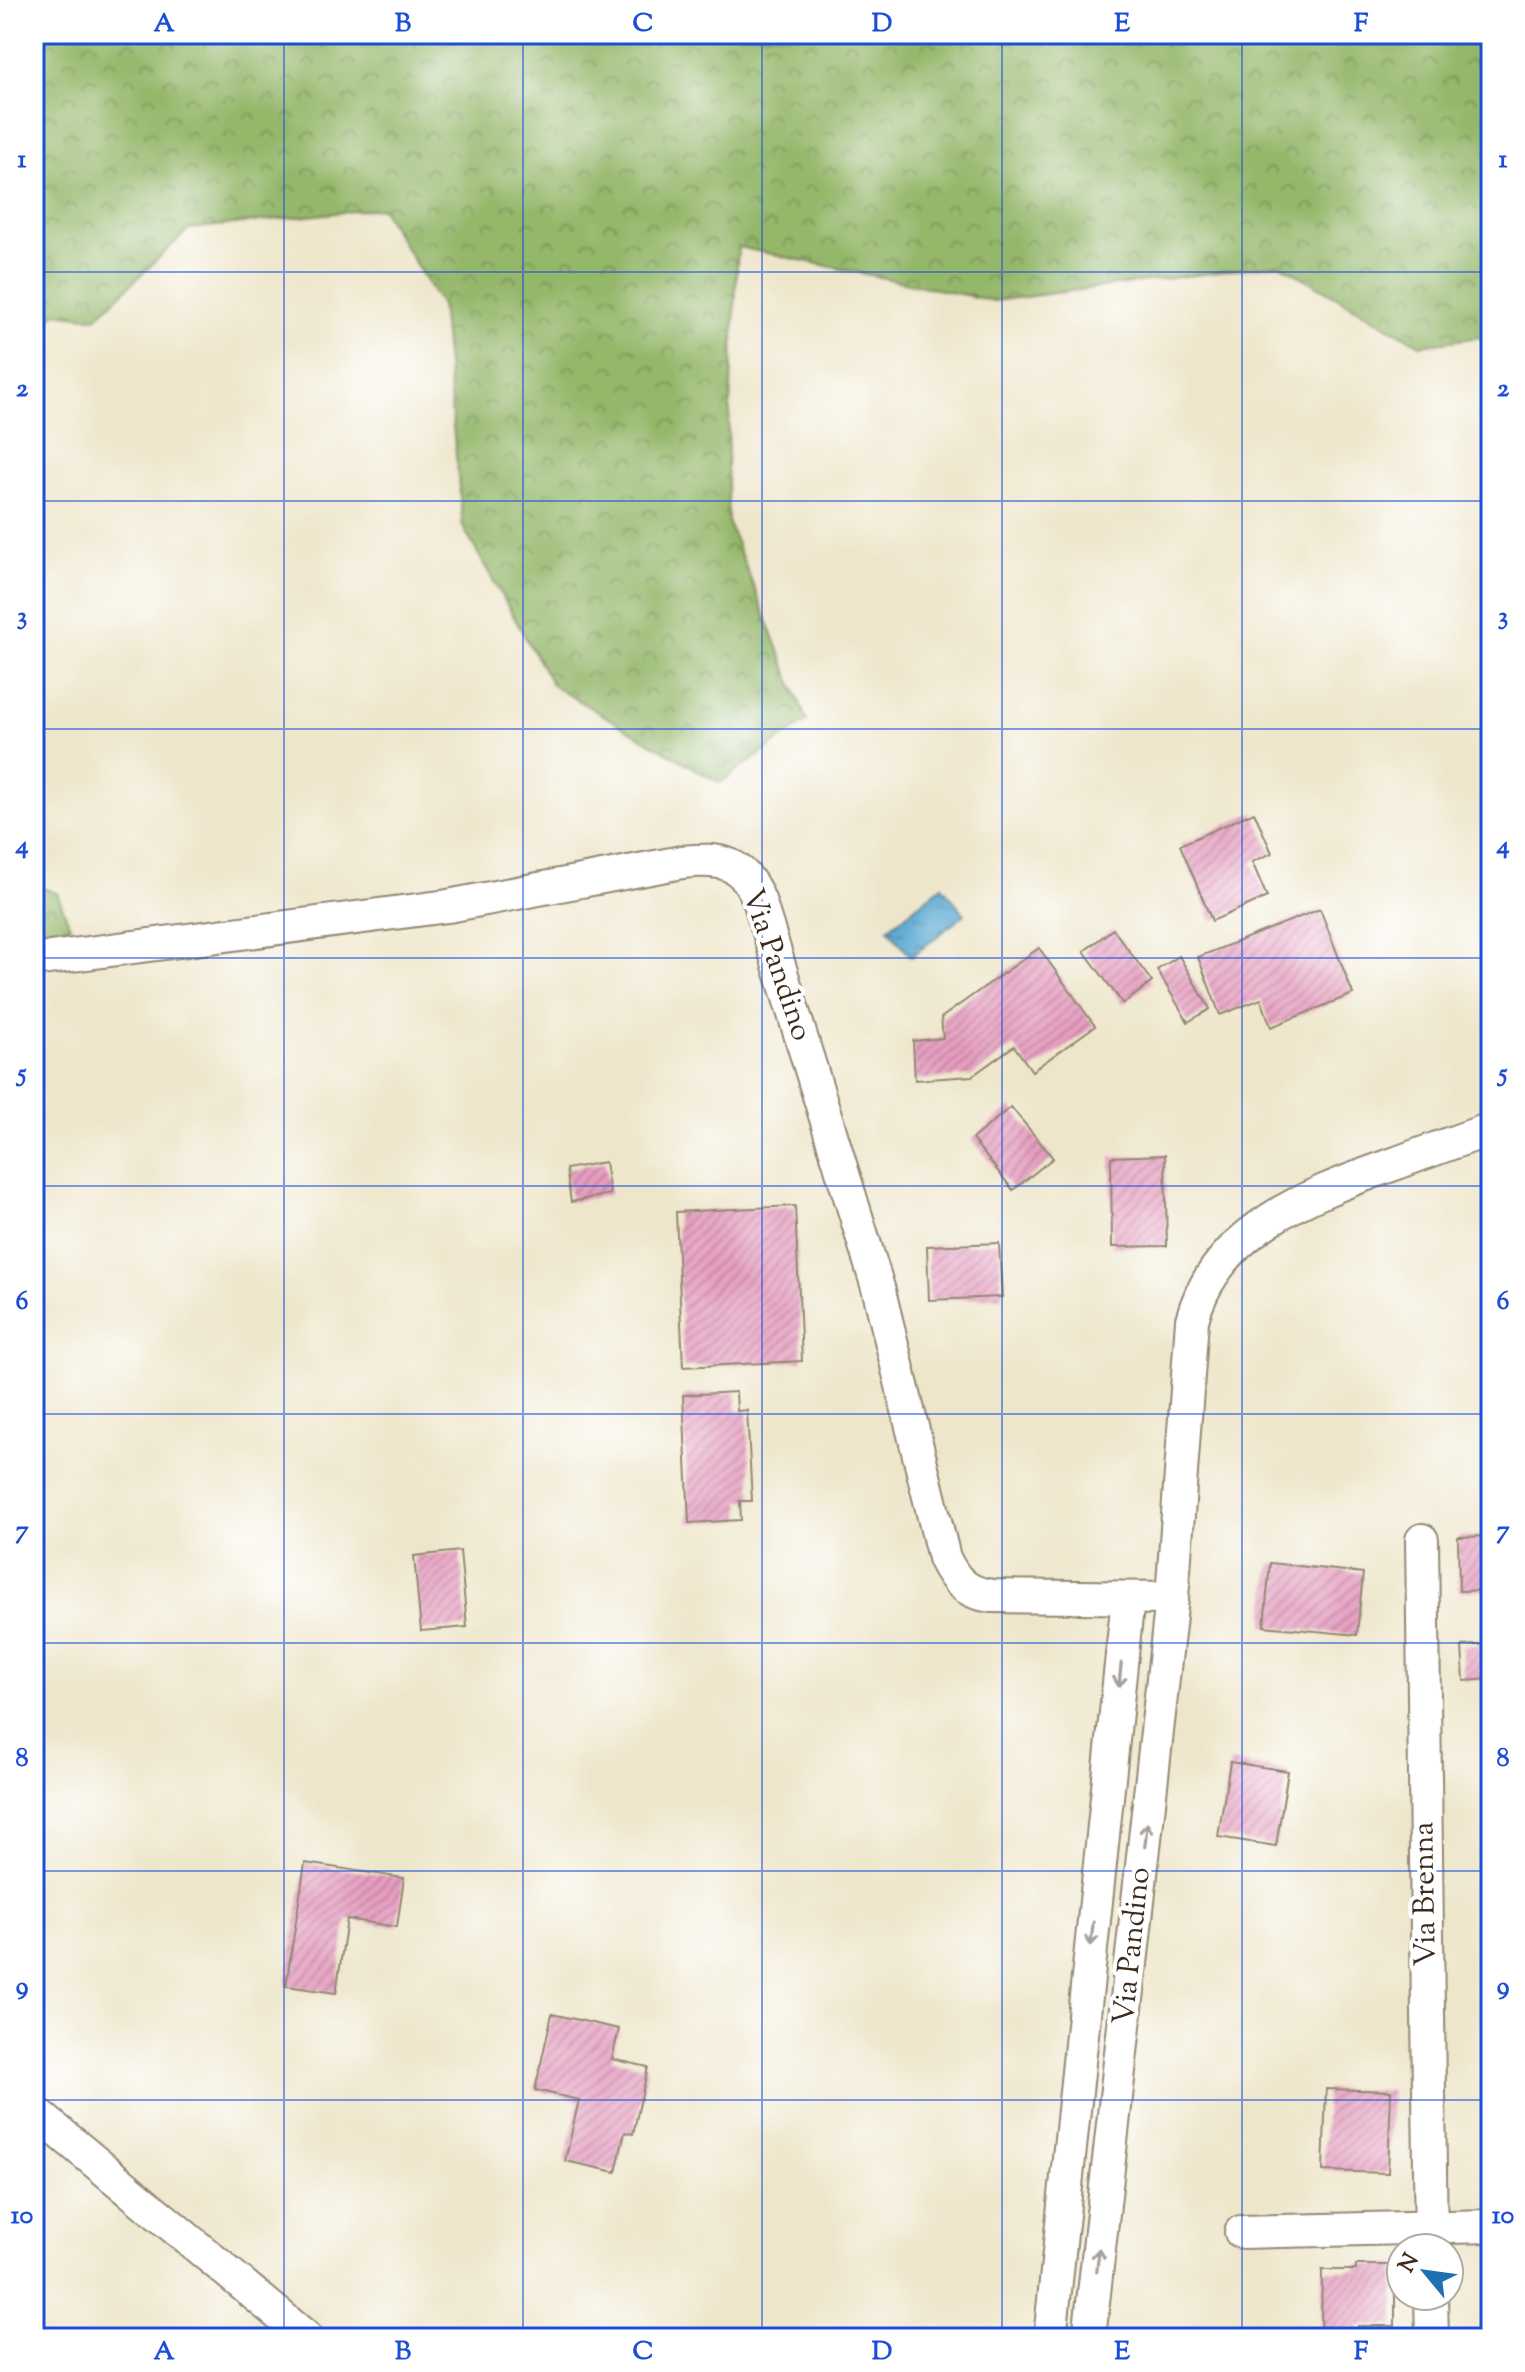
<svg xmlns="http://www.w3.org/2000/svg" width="1525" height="2372" font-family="'Sorts Mill Goudy',serif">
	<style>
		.forest { fill: url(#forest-crowns); stroke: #687044; stroke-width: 2 }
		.water { fill: url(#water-ripples); stroke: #4a6878; stroke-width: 2 }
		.building { fill: url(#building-hatch) }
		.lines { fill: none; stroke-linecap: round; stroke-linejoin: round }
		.street-casing { stroke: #948874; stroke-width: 36 }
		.street { stroke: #fff; stroke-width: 32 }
		.oneway { stroke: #a79f9a }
		.grid { fill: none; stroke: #1d4ed8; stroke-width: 2; stroke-opacity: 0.55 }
		.labels { text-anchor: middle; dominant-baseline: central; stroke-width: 8; stroke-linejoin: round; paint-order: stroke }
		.street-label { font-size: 30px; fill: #3b2a1e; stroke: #fff }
		.neatline { fill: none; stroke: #1d4ed8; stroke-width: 3 }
		.grid-label { font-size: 26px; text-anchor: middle; font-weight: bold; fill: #1d4ed8 }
	</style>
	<defs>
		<pattern id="forest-crowns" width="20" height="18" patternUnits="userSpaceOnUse" patternTransform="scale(2)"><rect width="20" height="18" fill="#94b76b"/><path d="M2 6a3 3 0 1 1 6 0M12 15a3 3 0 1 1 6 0" fill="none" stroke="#7a9557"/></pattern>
		<pattern id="water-ripples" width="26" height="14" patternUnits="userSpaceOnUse" patternTransform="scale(2)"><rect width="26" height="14" fill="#58a7d2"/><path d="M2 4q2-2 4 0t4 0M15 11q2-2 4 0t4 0" fill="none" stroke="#4a88aa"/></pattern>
		<pattern id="building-hatch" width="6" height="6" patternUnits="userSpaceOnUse" patternTransform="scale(2)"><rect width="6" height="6" fill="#e69dc0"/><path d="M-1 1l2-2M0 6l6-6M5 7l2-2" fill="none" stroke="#bc809b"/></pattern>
	</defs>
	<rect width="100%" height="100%" fill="#fff"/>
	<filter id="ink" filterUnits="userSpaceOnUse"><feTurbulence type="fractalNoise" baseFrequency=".0125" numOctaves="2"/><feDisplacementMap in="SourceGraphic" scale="16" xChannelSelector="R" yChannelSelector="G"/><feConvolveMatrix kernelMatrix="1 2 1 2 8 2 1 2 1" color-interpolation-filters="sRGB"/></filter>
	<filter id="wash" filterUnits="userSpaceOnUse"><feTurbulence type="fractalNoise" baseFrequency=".006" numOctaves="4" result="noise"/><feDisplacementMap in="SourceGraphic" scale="32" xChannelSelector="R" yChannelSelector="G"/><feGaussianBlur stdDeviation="1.8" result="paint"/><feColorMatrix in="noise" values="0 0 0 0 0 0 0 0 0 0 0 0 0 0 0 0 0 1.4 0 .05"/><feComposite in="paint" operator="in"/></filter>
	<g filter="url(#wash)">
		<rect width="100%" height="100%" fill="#eee6cb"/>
		<g class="forest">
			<path d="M34,34H1491V349L1480,337L1420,345L1279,264L993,301L738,247L727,466L728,522L807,721L720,783L553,686L463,527L441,305L381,208L189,229L96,318L55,313L34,341Z"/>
			<path d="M34,885L57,893L70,926L34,931Z"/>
		</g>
		<path class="water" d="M942,886L965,914L911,957L888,929Z"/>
		<g id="blocks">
			<g class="building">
				<path d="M1254,812L1272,853L1252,862L1267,897L1212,921L1180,845Z"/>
				<path d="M1320,909L1353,994L1271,1027L1261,999L1220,1015L1198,957Z"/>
				<path d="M1113,929L1152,982L1123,1004L1084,951Z"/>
				<path d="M1039,948L1095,1026L1032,1071L1014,1046L972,1076L915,1080L913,1041L943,1038L941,1018Z"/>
				<path d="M1179,956L1210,1009L1188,1022L1157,970Z"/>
				<path d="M1011,1107L1053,1158L1013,1190L972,1139Z"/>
				<path d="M1165,1155L1167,1246L1112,1247L1111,1157Z"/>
				<path d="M605,1162L610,1194L571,1202L566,1169Z"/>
				<path d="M795,1206L802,1361L683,1367L676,1212Z"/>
				<path d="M999,1243L1002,1297L929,1300L927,1246Z"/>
				<path d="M736,1392L737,1411L747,1410L752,1501H740L741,1520L689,1523L683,1395Z"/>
				<path d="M1491,1536V1590L1459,1591L1458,1537Z"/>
				<path d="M460,1551L467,1627L421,1631L414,1556Z"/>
				<path d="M1270,1563L1363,1573L1357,1635L1264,1626Z"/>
				<path d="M1491,1644V1679L1464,1681L1462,1646Z"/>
				<path d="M1230,1762L1288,1771L1276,1846L1218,1837Z"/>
				<path d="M305,1863L404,1878L397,1927L347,1919L336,1993L286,1986Z"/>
				<path d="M552,2014L619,2029L612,2059L648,2067L633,2134L625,2132L616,2172L565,2161L579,2100L535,2090Z"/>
				<path d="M1326,2089L1391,2091L1388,2173L1323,2171Z"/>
				<path d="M1356,2265H1395V2326H1358V2332L1321,2331L1322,2270H1356Z"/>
			</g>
		</g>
	</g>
	<g filter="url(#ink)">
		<use href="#blocks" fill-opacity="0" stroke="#948874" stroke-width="2"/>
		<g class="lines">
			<g class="street-casing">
				<g id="street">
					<path d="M34,960L448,906L682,862C721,858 743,861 759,900L879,1291L944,1558C955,1581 966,1593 992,1596L1172,1598"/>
					<path d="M1422,1540L1431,2248"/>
					<path d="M34,2111L307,2338"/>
					<path d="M1241,2232L1491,2226"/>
					<path d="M1431,2296L1432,2338"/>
					<path d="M1050,2338L1128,1598"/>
					<path d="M1089,2338L1172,1598L1192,1320C1216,1230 1308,1195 1386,1167C1421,1154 1456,1141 1491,1129"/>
				</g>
			</g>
			<use href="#street" class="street"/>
		</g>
		<defs><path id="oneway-shaft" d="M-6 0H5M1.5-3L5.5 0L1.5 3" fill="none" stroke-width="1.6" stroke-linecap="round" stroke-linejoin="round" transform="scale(2)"/></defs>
		<g class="oneway">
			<use href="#oneway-shaft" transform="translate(1120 1675) rotate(96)"/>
			<use href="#oneway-shaft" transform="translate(1146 1835) rotate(-84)"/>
			<use href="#oneway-shaft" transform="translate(1092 1934) rotate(96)"/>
			<use href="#oneway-shaft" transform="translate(1098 2260) rotate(-84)"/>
		</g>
	</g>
	<path class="grid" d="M284,34V2338M523,34V2338M762,34V2338M1002,34V2338M1242,34V2338M34,272H1491M34,501H1491M34,729H1491M34,958H1491M34,1186H1491M34,1414H1491M34,1643H1491M34,1871H1491M34,2100H1491"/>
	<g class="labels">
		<g class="street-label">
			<text transform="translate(776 965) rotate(71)">Via Pandino</text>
			<text transform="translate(1426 1894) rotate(-91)">Via Brenna</text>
			<text transform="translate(1133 1946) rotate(-84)">Via Pandino</text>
		</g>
	</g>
	<rect width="1525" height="2372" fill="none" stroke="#fff" stroke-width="88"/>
	<g transform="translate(1425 2272) rotate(299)"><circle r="38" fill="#ffffff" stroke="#b1aaa5" stroke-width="2"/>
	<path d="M0-6L14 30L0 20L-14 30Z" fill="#1f6fb2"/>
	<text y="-12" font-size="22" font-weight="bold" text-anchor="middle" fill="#3b2a1e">N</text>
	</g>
	<rect x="44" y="44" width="1437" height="2284" class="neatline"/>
	<g class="grid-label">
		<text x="164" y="31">A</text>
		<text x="403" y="31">B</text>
		<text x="643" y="31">C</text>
		<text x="882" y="31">D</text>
		<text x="1122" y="31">E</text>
		<text x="1361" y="31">F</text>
		<text x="22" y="167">1</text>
		<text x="1503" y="167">1</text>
		<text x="22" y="396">2</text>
		<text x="1503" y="396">2</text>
		<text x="22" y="624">3</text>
		<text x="1503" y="624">3</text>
		<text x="22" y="853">4</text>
		<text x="1503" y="853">4</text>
		<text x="22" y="1081">5</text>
		<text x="1503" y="1081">5</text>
		<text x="22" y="1309">6</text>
		<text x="1503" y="1309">6</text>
		<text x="22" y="1538">7</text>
		<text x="1503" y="1538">7</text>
		<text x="22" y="1766">8</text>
		<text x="1503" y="1766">8</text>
		<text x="22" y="1994">9</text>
		<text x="1503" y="1994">9</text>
		<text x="22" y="2223">10</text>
		<text x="1503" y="2223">10</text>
		<text x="164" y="2359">A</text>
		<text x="403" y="2359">B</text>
		<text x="643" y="2359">C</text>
		<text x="882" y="2359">D</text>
		<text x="1122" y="2359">E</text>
		<text x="1361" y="2359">F</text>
	</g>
</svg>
